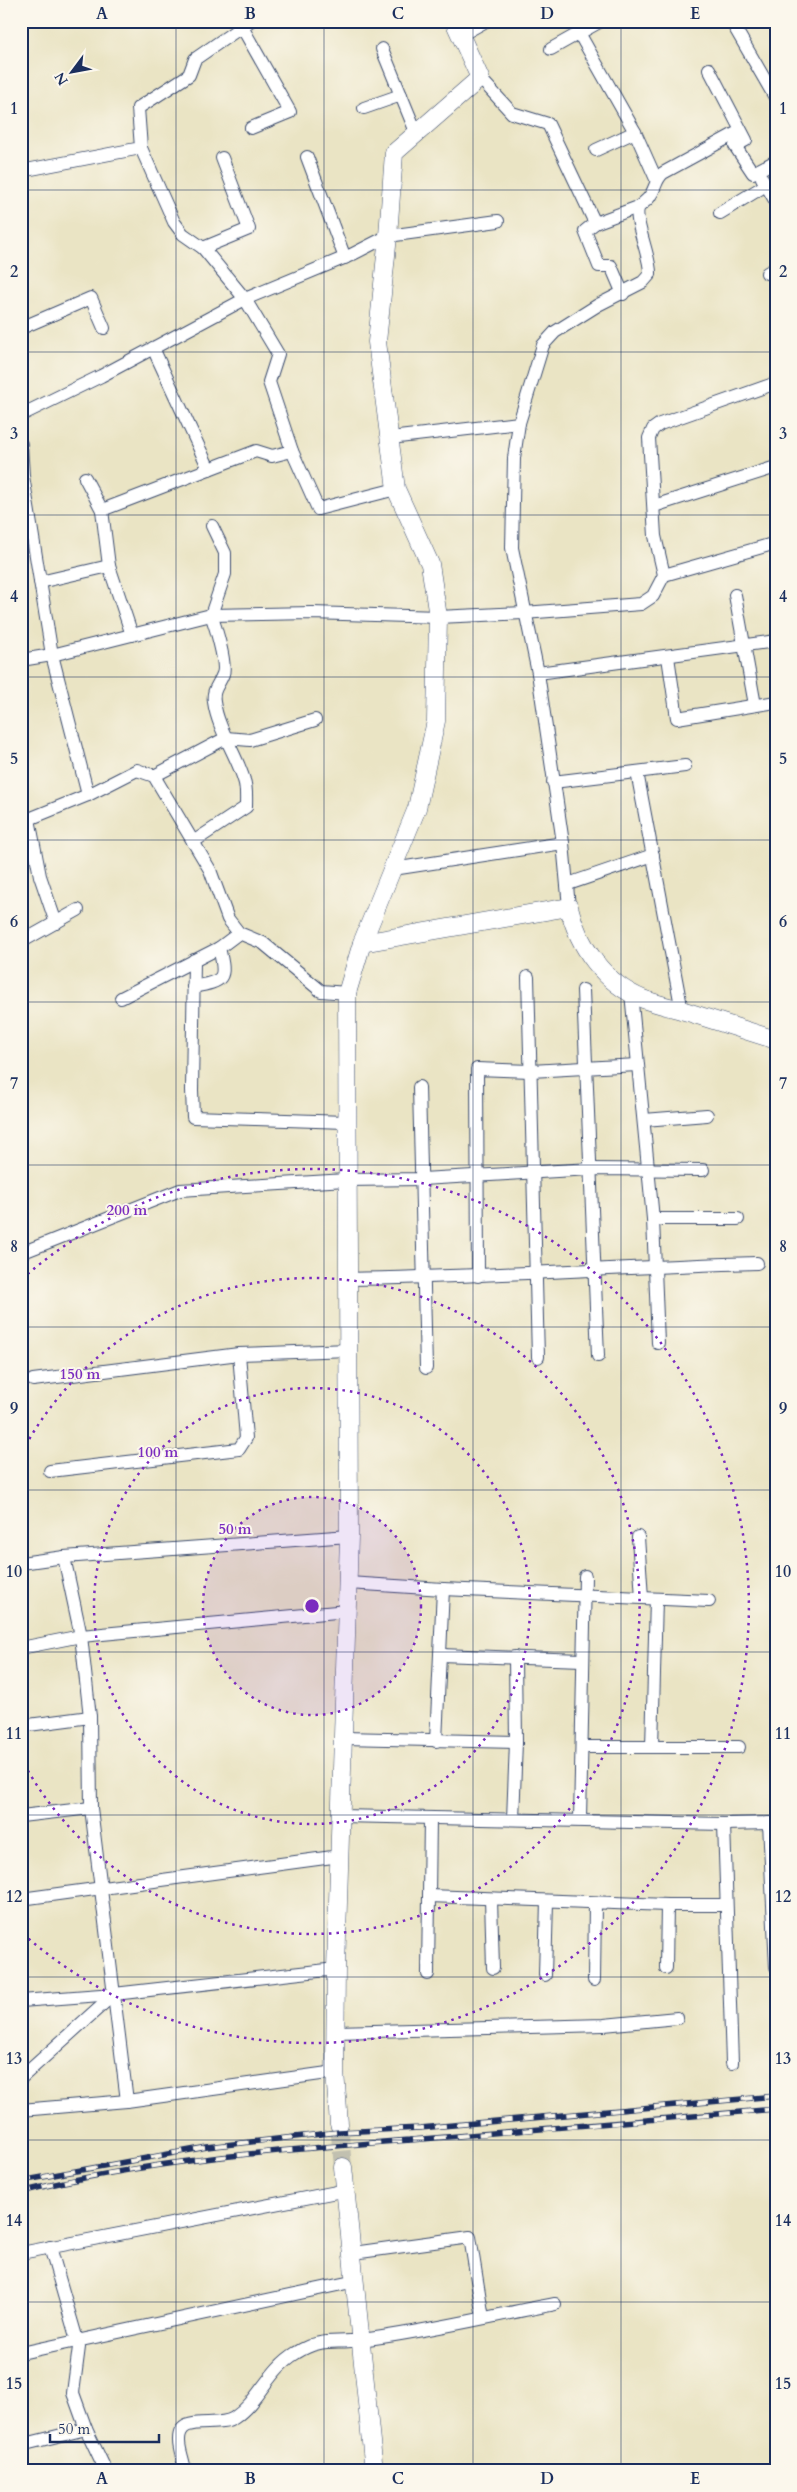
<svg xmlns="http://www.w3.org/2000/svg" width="797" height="2492" font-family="Cardo,serif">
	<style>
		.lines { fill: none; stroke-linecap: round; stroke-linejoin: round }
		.secondary-tunnel { stroke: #c1c0b0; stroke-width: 18; stroke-dasharray: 18 9; stroke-linecap: butt }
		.street-casing { stroke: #3a4a6d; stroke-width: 14 }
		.secondary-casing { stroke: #3a4a6d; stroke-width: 19 }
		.street { stroke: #fff; stroke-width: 12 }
		.secondary { stroke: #fff; stroke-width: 18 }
		.rail-casing { stroke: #1b2f5e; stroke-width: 5.5 }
		.rail { stroke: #fbf7ec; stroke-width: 4; stroke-dasharray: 11; stroke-linecap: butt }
		.grid { fill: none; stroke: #1b2f5e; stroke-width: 1; stroke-opacity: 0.55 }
		.ring { fill: none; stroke: #7b2cbf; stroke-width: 2.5; stroke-dasharray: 2.5 5 }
		.centre { fill: #7b2cbf; stroke: #fbf7ec; stroke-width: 2.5 }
		.ring-label { font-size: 15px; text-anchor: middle; font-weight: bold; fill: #7b2cbf; stroke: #fbf7ec; stroke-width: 4; stroke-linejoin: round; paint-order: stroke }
		.neatline { fill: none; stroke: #1b2f5e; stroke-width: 2 }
		.grid-label { font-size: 16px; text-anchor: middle; font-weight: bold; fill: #1b2f5e }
	</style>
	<rect width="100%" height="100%" fill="#fbf7ec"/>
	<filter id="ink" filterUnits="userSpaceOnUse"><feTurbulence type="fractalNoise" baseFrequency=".02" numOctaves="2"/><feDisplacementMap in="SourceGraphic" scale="10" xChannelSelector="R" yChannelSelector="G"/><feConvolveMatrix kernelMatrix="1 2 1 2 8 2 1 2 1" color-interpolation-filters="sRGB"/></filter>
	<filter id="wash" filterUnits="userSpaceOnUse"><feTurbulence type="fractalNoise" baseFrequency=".0096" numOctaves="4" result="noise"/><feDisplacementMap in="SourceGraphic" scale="20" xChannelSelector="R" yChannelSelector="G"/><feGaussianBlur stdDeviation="1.12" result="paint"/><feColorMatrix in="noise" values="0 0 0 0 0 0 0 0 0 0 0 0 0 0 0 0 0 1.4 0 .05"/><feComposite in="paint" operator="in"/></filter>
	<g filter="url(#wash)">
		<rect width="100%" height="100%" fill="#eae4c4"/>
	</g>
	<g filter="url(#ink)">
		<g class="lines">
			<path class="secondary-tunnel" d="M 339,2124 L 343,2167"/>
			<defs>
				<g id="street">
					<path d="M 731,21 L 776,99"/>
					<path d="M 242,27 L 290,112 L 251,128"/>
					<path d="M 579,33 L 635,132 L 656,179"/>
					<path d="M 461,35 L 486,21"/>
					<path d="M 382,49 L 416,132"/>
					<path d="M 551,49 L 601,21"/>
					<path d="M 709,69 L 746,140 L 735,146 L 753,173 L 776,161"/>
					<path d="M 480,78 L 512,113 L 548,124 L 595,223 L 585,231 L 599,266 L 611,266 L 623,294"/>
					<path d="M 364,108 L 401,95"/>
					<path d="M 141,148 L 174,222 L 183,234 L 203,248 L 245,299 L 278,354 L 269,382 L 292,451 L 318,509 L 396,489"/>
					<path d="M 596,150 L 635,132"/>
					<path d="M 307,157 L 345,258"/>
					<path d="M 21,171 L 141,148 L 138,108 L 189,75 L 195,59 L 250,21"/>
					<path d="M 762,178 L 776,202"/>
					<path d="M 720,213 L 766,185"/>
					<path d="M 595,223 L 638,207"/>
					<path d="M 203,248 L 249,229 L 222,158"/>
					<path d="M 767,273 L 776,268"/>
					<path d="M 21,328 L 91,298 L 104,328"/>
					<path d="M 153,348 L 209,469"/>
					<path d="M 21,415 L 101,376 L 245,299 L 351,255 L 388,236 L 498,221"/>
					<path d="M 390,438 L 519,423"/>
					<path d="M 21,444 L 23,476 L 52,655 L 88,795"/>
					<path d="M 654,506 L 776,467"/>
					<path d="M 102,510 L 256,451 L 272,456 L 292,451"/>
					<path d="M 109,566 L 132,635"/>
					<path d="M 664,575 L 776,543"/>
					<path d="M 40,582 L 109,566 L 102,510 L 85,478"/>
					<path d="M 735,595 L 755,705"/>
					<path d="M 668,657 L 677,718 L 776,702"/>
					<path d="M 21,660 L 52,655 L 211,615 L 312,613 L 438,617 L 524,613 L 641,604 L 653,596 L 664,575 L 655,536 L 649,438 L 653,429 L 660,424 L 776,383"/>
					<path d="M 538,673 L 776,641"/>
					<path d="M 637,772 L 682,1011"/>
					<path d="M 154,776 L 226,738 L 250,740 L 315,720"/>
					<path d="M 553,782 L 685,766"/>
					<path d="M 21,817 L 29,819 L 88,795 L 137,770 L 154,776 L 210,870 L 228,919 L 239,933 L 263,943 L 321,991 L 347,993"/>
					<path d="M 29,819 L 40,876 L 56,923"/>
					<path d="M 193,842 L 246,807 C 246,798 247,788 244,780 C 236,753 218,730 214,702 C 212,689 219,685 223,674 C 227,664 215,625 211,615 L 225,574 L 225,553 L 212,526"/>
					<path d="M 393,869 L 563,843"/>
					<path d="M 568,884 L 653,855"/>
					<path d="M 569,907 L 563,843 L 538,673 L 512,548 L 514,458 L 519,423 L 543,345 L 555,332 L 598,305 L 643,282 L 650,274 C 651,257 632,217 639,207 C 642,203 648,200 650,196 C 656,188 655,180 663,173 L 740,131"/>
					<path d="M 21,942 L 78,910"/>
					<path d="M 194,960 L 192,1090 L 193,1117 L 346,1122"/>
					<path d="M 528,977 L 538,1357"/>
					<path d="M 193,987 C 224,981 227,980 219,948 L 239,933"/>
					<path d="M 583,990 L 598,1356"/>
					<path d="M 631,993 L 653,1219 L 658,1343"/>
					<path d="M 121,998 L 219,948"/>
					<path d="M 419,1087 L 426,1368"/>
					<path d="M 644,1120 L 707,1115"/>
					<path d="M 653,1219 L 738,1219"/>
					<path d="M 21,1253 L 180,1190 L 346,1180 L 422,1179 L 591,1169 L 703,1170"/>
					<path d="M 478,1276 L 477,1069 L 531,1071 L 637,1065"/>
					<path d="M 348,1279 C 484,1277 620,1267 757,1263"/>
					<path d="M 33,1380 L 239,1354 L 349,1350"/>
					<path d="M 50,1471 L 239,1449 L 246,1438 L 239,1354"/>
					<path d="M 638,1537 L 642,1598"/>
					<path d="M 64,1557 L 81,1636 L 90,1717 L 91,1808 L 127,2101"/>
					<path d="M 21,1563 L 64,1557 L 349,1536"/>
					<path d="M 348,1583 L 443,1589 L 436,1741"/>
					<path d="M 443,1589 L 709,1601"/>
					<path d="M 21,1648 L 81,1636 L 347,1611"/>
					<path d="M 440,1655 L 583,1660"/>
					<path d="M 21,1726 L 90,1717"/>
					<path d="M 344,1738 L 516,1742"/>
					<path d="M 582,1747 L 739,1747"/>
					<path d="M 652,1747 L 656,1599"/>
					<path d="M 21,1816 L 91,1808"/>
					<path d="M 341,1816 L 724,1824 L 776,1823"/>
					<path d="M 513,1819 L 516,1742 L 515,1657"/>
					<path d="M 580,1820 L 585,1576"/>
					<path d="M 769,1823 L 776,1967"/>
					<path d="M 724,1824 L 732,2063"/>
					<path d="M 429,1896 L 667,1905 L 725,1905"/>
					<path d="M 21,1899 L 340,1856"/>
					<path d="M 491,1899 L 493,1968"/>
					<path d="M 666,1968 L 667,1905"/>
					<path d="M 428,1974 L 430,1818"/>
					<path d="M 545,1975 L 547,1901"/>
					<path d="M 594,1980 L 595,1903"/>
					<path d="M 21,2001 L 114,1994 L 336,1969"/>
					<path d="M 336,2032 L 604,2025 L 677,2018"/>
					<path d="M 21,2078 L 114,1994"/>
					<path d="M 21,2110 L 127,2101 L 335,2072"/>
					<path d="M 50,2247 L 79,2347 L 73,2393 L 86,2429 L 106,2471"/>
					<path d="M 21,2253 L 347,2190"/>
					<path d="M 353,2253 L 470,2237 L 483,2318"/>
					<path d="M 21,2353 L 356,2281"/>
					<path d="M 21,2445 L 86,2429"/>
					<path d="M 185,2471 C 184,2461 179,2451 179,2441 C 178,2412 217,2430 234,2418 C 259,2401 269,2369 296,2353 C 321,2337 333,2344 361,2340 C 426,2332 491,2316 555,2304"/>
				</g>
				<g id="secondary">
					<path d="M 362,943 L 569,907 C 578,946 605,984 643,999 C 659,1005 675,1008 691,1013 C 719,1022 748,1031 776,1040"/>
					<path d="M 339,2124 L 335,2072 L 336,1969 L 349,1536 L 347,993 L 362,943 L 417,808 L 436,721 L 438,617 L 430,564 L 396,489 L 377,342 L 388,236 L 394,153 L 480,78 L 454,21"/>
					<path d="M 343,2167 L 374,2471"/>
				</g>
			</defs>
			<use href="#street" class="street-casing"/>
			<use href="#secondary" class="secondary-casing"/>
			<use href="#street" class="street"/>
			<use href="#secondary" class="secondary"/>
			<defs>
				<g id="rail">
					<path d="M 21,2181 L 207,2147 L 339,2132 L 420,2128 L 776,2096"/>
					<path d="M 21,2192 C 148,2160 281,2150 411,2140 C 532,2130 654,2120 776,2109"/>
				</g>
			</defs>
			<use href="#rail" class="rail-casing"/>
			<use href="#rail" class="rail"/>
		</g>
	</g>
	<path class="grid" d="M 176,21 L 176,2471M 324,21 L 324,2471M 473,21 L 473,2471M 621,21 L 621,2471M 21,190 L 776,190M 21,352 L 776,352M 21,515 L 776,515M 21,677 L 776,677M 21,840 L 776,840M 21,1002 L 776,1002M 21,1165 L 776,1165M 21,1327 L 776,1327M 21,1490 L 776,1490M 21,1652 L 776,1652M 21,1815 L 776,1815M 21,1977 L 776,1977M 21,2140 L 776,2140M 21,2302 L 776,2302"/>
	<circle cx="312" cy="1606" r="109" fill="#7b2cbf" fill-opacity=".12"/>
	<g class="ring">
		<circle cx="312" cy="1606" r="109"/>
		<circle cx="312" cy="1606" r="218"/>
		<path d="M22 1452A328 328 0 1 1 22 1760"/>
		<path d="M22 1279A437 437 0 1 1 22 1933"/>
	</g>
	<circle cx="312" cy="1606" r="8" class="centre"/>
	<g class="ring-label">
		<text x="127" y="1215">200 m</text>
		<text x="80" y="1379">150 m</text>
		<text x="158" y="1457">100 m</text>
		<text x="235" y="1534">50 m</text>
	</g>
	<rect width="797" height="2492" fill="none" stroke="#fbf7ec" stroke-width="55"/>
	<g transform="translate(72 72) rotate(238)" stroke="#fbf7ec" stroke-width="4" paint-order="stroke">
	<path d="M0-4L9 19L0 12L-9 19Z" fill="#1b2f5e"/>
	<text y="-8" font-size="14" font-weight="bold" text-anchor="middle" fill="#1b2f5e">N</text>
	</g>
	<path d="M50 2434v8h109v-8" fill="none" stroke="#1b2f5e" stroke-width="2.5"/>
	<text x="58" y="2434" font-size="15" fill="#1b2f5e" stroke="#fbf7ec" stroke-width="4" paint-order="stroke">50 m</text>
	<rect x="28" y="28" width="742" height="2436" class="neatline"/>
	<g class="grid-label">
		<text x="102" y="19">A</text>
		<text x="250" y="19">B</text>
		<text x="398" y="19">C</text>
		<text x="547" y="19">D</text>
		<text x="695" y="19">E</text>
		<text x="14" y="114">1</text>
		<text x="783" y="114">1</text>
		<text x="14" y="277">2</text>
		<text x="783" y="277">2</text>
		<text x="14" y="439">3</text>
		<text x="783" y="439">3</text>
		<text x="14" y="602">4</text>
		<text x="783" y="602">4</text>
		<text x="14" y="764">5</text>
		<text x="783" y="764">5</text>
		<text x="14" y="927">6</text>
		<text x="783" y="927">6</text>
		<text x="14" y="1089">7</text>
		<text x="783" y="1089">7</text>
		<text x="14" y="1252">8</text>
		<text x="783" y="1252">8</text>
		<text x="14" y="1414">9</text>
		<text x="783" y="1414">9</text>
		<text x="14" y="1577">10</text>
		<text x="783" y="1577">10</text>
		<text x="14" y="1739">11</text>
		<text x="783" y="1739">11</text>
		<text x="14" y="1902">12</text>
		<text x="783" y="1902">12</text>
		<text x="14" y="2064">13</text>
		<text x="783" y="2064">13</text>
		<text x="14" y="2226">14</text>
		<text x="783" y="2226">14</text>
		<text x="14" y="2389">15</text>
		<text x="783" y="2389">15</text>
		<text x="102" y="2484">A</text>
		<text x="250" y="2484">B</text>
		<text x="398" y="2484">C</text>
		<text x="547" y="2484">D</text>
		<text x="695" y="2484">E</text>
	</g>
</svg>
